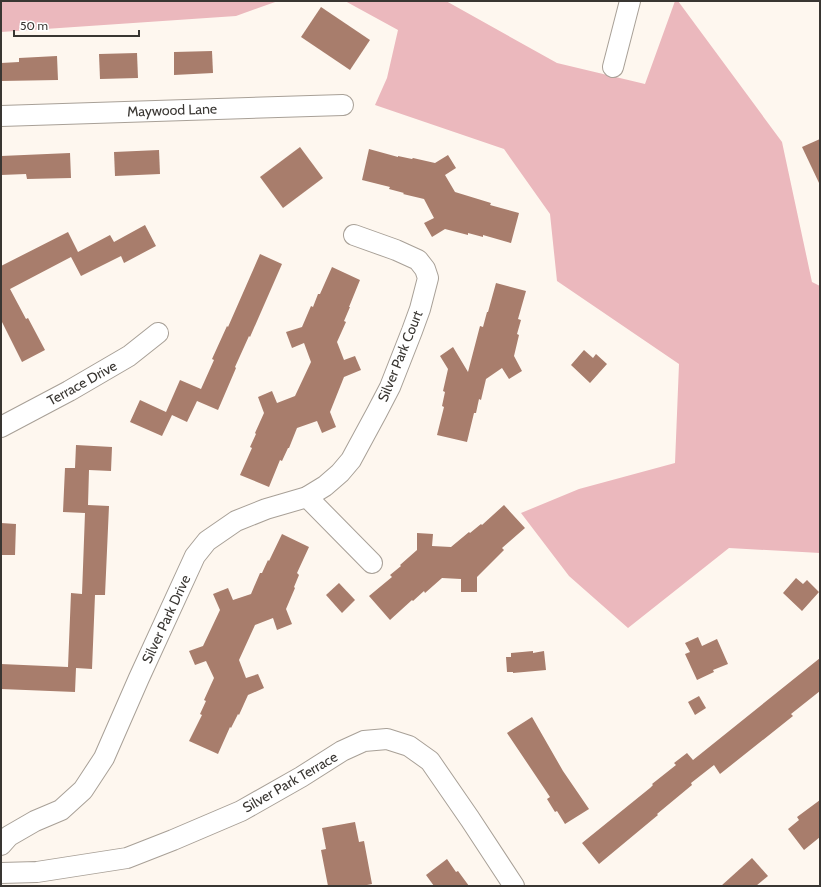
<svg xmlns="http://www.w3.org/2000/svg" width="821" height="887" font-family="Cabin,sans-serif">
	<style>
		.green { fill: #ebb8bd }
		.building { fill: #a87d6c }
		.lines { fill: none; stroke-linecap: round; stroke-linejoin: round }
		.minor-casing { stroke: #a8a097; stroke-width: 22 }
		.minor { stroke: #fff; stroke-width: 20 }
		.labels { text-anchor: middle; dominant-baseline: central; stroke-width: 3; stroke-linejoin: round; paint-order: stroke }
		.street-label { font-size: 14px; fill: #393632; stroke: #fff }
	</style>
	<rect width="100%" height="100%" fill="#fef7ef"/>
	<g class="green">
		<path d="M 1,1 L 278,1 L 236,16 L 1,32 Z"/>
		<path d="M 345,1 L 446,1 L 557,63 L 645,84 L 675,1 L 678,1 L 782,142 L 812,282 L 820,286 L 820,553 L 729,548 L 628,628 L 569,576 L 521,513 L 579,489 L 675,463 L 679,364 L 557,281 L 550,214 L 504,149 L 375,105 L 387,78 L 398,30 Z"/>
	</g>
	<g class="building">
		<path d="M 321,7 L 370,40 L 350,70 L 301,37 Z"/>
		<path d="M 212,51 L 213,73 L 174,75 L 174,52 Z"/>
		<path d="M 137,53 L 138,78 L 100,79 L 99,54 Z"/>
		<path d="M 57,56 L 58,80 L 1,81 L 1,63 L 19,62 L 19,58 Z"/>
		<path d="M 820,139 L 820,185 L 802,147 Z"/>
		<path d="M 300,147 L 323,178 L 283,208 L 260,177 Z"/>
		<path d="M 369,149 L 398,157 L 398,156 L 412,159 L 413,158 L 435,163 L 448,155 L 456,168 L 445,175 L 455,192 L 491,203 L 490,205 L 519,213 L 511,243 L 483,235 L 483,237 L 468,233 L 468,235 L 445,229 L 432,237 L 424,223 L 434,218 L 424,199 L 403,194 L 404,193 L 389,189 L 390,187 L 362,180 Z"/>
		<path d="M 159,150 L 160,174 L 115,176 L 114,152 Z"/>
		<path d="M 70,153 L 71,178 L 27,179 L 26,174 L 1,175 L 1,156 Z"/>
		<path d="M 145,225 L 156,246 L 124,263 L 121,256 L 81,276 L 71,257 L 10,289 L 26,319 L 28,318 L 45,350 L 22,362 L 1,320 L 1,266 L 68,232 L 78,252 L 110,235 L 114,242 Z"/>
		<path d="M 260,254 L 282,264 L 250,337 L 249,336 L 235,367 L 236,368 L 218,410 L 197,401 L 187,422 L 172,415 L 162,436 L 130,422 L 140,400 L 166,412 L 180,380 L 201,389 L 214,360 L 212,359 L 227,326 L 228,327 Z"/>
		<path d="M 332,267 L 360,280 L 349,307 L 350,307 L 344,321 L 346,322 L 337,342 L 344,360 L 355,356 L 361,370 L 344,377 L 330,412 L 336,427 L 322,433 L 317,421 L 297,428 L 289,448 L 288,448 L 282,461 L 280,460 L 269,487 L 240,475 L 252,448 L 250,447 L 256,434 L 255,433 L 264,413 L 258,397 L 272,391 L 277,403 L 295,396 L 311,362 L 304,343 L 292,348 L 286,332 L 302,327 L 311,306 L 313,307 L 318,294 L 320,294 Z"/>
		<path d="M 496,283 L 526,291 L 518,319 L 521,320 L 517,334 L 519,335 L 514,356 L 522,371 L 509,379 L 502,368 L 486,379 L 481,400 L 479,399 L 476,413 L 474,413 L 467,442 L 437,435 L 444,407 L 442,406 L 445,392 L 443,391 L 448,369 L 440,356 L 453,347 L 468,372 L 480,326 L 483,327 L 487,312 L 488,312 Z"/>
		<path d="M 584,350 L 593,358 L 596,354 L 607,364 L 590,383 L 571,365 Z"/>
		<path d="M 76,445 L 112,447 L 111,471 L 89,470 L 88,505 L 109,506 L 105,595 L 95,595 L 92,669 L 76,668 L 75,692 L 1,689 L 1,664 L 68,667 L 71,593 L 82,594 L 85,513 L 63,512 L 65,468 L 75,468 Z"/>
		<path d="M 504,505 L 525,528 L 502,548 L 504,550 L 477,577 L 477,592 L 461,592 L 461,579 L 442,578 L 425,593 L 424,591 L 413,601 L 412,600 L 390,620 L 369,596 L 392,577 L 390,575 L 401,566 L 400,565 L 417,550 L 417,533 L 433,534 L 432,546 L 451,547 L 469,532 L 470,533 L 481,524 L 482,525 Z"/>
		<path d="M 1,523 L 16,524 L 15,555 L 1,555 Z"/>
		<path d="M 282,534 L 309,547 L 297,573 L 299,575 L 294,587 L 295,588 L 286,609 L 292,624 L 277,630 L 273,618 L 255,625 L 239,660 L 246,678 L 258,674 L 264,688 L 248,695 L 239,715 L 238,714 L 231,728 L 230,727 L 218,754 L 189,741 L 202,715 L 200,714 L 206,701 L 204,700 L 214,678 L 206,661 L 195,665 L 189,651 L 203,646 L 220,610 L 213,594 L 228,588 L 233,600 L 251,594 L 260,573 L 262,573 L 268,560 L 269,561 Z"/>
		<path d="M 796,578 L 803,584 L 807,580 L 819,592 L 802,611 L 783,593 Z"/>
		<path d="M 339,583 L 355,600 L 342,613 L 326,595 Z"/>
		<path d="M 698,637 L 702,646 L 717,639 L 728,664 L 713,670 L 714,672 L 697,680 L 685,654 L 690,652 L 685,643 Z"/>
		<path d="M 533,651 L 533,653 L 544,651 L 546,670 L 513,673 L 513,672 L 507,672 L 506,657 L 511,657 L 511,653 Z"/>
		<path d="M 820,658 L 820,691 L 791,714 L 793,716 L 720,774 L 714,765 L 691,783 L 692,785 L 657,814 L 658,815 L 599,864 L 582,843 L 650,788 L 653,785 L 652,784 L 676,765 L 674,763 L 687,753 L 693,760 Z"/>
		<path d="M 699,696 L 706,708 L 695,715 L 688,702 Z"/>
		<path d="M 532,717 L 563,771 L 589,809 L 565,824 L 557,811 L 555,812 L 547,799 L 550,797 L 507,733 Z"/>
		<path d="M 820,800 L 820,837 L 804,850 L 788,829 L 799,820 L 797,817 Z"/>
		<path d="M 355,822 L 359,842 L 364,841 L 372,884 L 362,886 L 328,886 L 321,850 L 326,849 L 322,828 Z"/>
		<path d="M 752,858 L 768,876 L 756,886 L 721,886 Z"/>
		<path d="M 447,859 L 456,872 L 458,871 L 469,886 L 434,886 L 426,875 Z"/>
	</g>
	<g class="lines">
		<defs>
			<g id="minor">
				<path d="M 613,67 L 630,1"/>
				<path d="M 1,116 L 343,105"/>
				<path d="M 1,427 L 69,391 L 129,356 L 158,333"/>
				<path d="M 307,497 L 372,563"/>
				<path d="M 1,845 L 9,836 L 35,821 L 61,810 L 83,790 L 104,758 L 139,678 L 195,556 L 207,541 L 236,521 L 266,509 L 307,497 L 325,486 L 340,473 L 351,460 L 377,412 L 390,387 L 412,331 L 420,309 L 428,278 L 425,269 L 418,260 L 396,250 L 354,235"/>
				<path d="M 1,873 L 37,872 L 127,858 L 173,840 L 241,811 L 301,777 L 342,751 L 364,741 L 387,739 L 409,746 L 430,761 L 470,819 L 514,886"/>
			</g>
		</defs>
		<use href="#minor" class="minor-casing"/>
		<use href="#minor" class="minor"/>
	</g>
	<g class="labels">
		<g class="street-label">
			<text transform="translate(172 110) rotate(-2)">Maywood Lane</text>
			<text transform="translate(400 356) rotate(-68)">Silver Park Court</text>
			<text transform="translate(82 383) rotate(-29)">Terrace Drive</text>
			<text transform="translate(166 619) rotate(-65)">Silver Park Drive</text>
			<text transform="translate(290 782) rotate(-30)">Silver Park Terrace</text>
		</g>
	</g>
	<rect width="821" height="887" fill="none" stroke="#393632" stroke-width="4"/>
	<path d="M14 30v6h125v-6" fill="none" stroke="#393632" stroke-width="2"/>
	<text x="20" y="30" font-size="12" fill="#393632" stroke="#ffffff" stroke-width="3" paint-order="stroke">50 m</text>
</svg>
